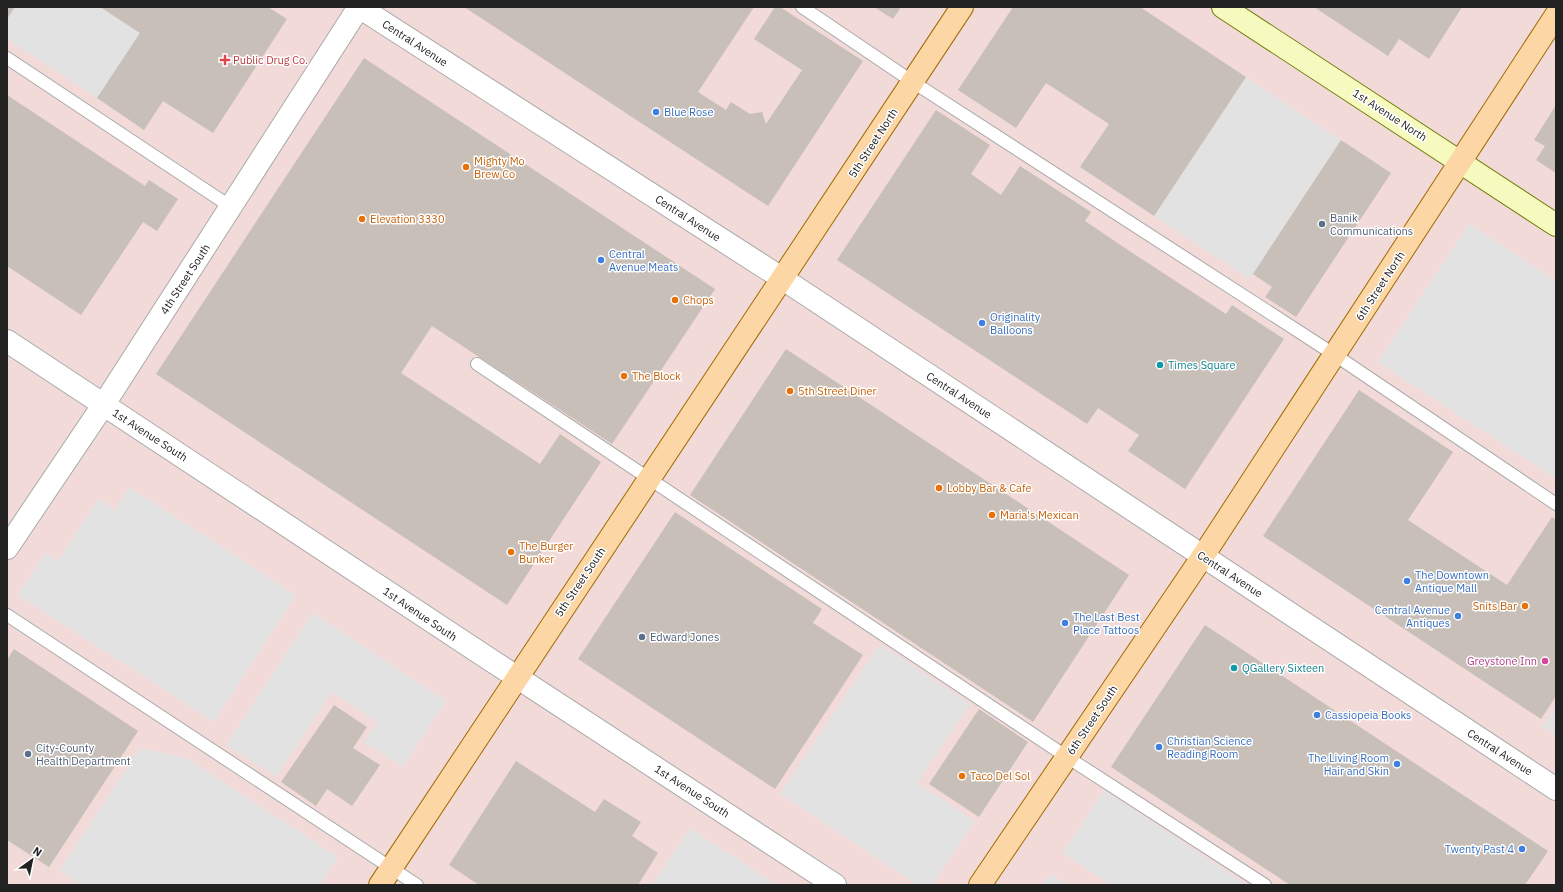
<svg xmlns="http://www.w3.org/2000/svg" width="1563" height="892" font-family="'IBM Plex Sans',sans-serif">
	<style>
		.commercial { fill: #f2dad9 }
		.parking { fill: #e2e2e2 }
		.building { fill: #c7bfb8 }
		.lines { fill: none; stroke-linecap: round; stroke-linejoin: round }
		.service-casing { stroke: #a9a9a9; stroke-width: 14 }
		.minor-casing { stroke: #a9a9a9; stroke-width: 24 }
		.tertiary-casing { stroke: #a9a9a9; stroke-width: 24 }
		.secondary-casing { stroke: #707d05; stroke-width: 24 }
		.primary-casing { stroke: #a06b00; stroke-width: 24 }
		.service { stroke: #fff; stroke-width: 12 }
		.minor { stroke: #fff; stroke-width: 22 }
		.tertiary { stroke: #fff; stroke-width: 22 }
		.secondary { stroke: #f7fabf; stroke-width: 22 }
		.primary { stroke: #fcd6a4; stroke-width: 22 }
		.health-dot { fill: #e0444e; stroke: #fff; stroke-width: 1.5 }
		.shop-dot { fill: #3f7fe0; stroke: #fff; stroke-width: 1.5 }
		.food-dot { fill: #e8710a; stroke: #fff; stroke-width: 1.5 }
		.service-dot { fill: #5c6f8a; stroke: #fff; stroke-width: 1.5 }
		.culture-dot { fill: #0f9aa8; stroke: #fff; stroke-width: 1.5 }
		.hotel-dot { fill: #d1479c; stroke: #fff; stroke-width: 1.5 }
		.labels { text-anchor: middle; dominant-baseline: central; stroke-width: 3; stroke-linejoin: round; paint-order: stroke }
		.street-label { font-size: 11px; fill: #222; stroke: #fff }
		.health-label { font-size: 11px; fill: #be3a42; stroke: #fff; text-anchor: start }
		.shop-label { font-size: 11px; fill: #366cbe; stroke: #fff; text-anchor: start }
		.food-label { font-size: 11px; fill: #c56008; stroke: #fff; text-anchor: start }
		.service-label { font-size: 11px; fill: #4e5e75; stroke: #fff; text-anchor: start }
		.culture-label { font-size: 11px; fill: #0d838f; stroke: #fff; text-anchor: start }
		.hotel-label { font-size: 11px; fill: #b23c85; stroke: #fff; text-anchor: end }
	</style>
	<rect width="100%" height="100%" fill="#f2efe9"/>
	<rect class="commercial" x="7" y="7" width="1549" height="878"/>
	<g class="parking">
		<path d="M 15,7 L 100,7 L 140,33 L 97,98 L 7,39 L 7,19 Z"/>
		<path d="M 1246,77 L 1341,140 L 1250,279 L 1154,216 Z"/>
		<path d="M 1469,224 L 1556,281 L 1556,479 L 1378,362 Z"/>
		<path d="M 129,487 L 296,595 L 214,722 L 18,595 L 45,553 L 58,561 L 98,499 L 115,510 Z"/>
		<path d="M 313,613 L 446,701 L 403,767 L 364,742 L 377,722 L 332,692 L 276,777 L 226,745 Z"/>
		<path d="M 880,644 L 970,704 L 917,783 L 975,821 L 932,885 L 917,885 L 780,794 Z"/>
		<path d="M 1556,706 L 1556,736 L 1542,727 Z"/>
		<path d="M 140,748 L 186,758 L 338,857 L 320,885 L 81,885 L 59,871 Z"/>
		<path d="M 1104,790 L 1247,885 L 1111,885 L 1063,853 Z"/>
		<path d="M 690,828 L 775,884 L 774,885 L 652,885 Z"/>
		<path d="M 1050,874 L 1067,885 L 1042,885 Z"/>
	</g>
	<g class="building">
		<path d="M 7,7 L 15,7 L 7,19 Z"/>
		<path d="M 100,7 L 268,7 L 287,19 L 213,133 L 163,101 L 144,130 L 97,98 L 140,33 Z"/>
		<path d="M 464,7 L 754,7 L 698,92 L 726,110 L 731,102 L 750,114 L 762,112 L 766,124 L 802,70 L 754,39 L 775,7 L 780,7 L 863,61 L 768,206 Z"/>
		<path d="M 874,7 L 901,7 L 893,19 Z"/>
		<path d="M 1013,7 L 1140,7 L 1246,77 L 1154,216 L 1080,167 L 1109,124 L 1046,83 L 1016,128 L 958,90 Z"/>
		<path d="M 1314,7 L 1462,7 L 1429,59 L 1399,39 L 1388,56 Z"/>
		<path d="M 364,58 L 715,289 L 612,444 L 432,326 L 401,373 L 540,464 L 560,434 L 601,462 L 507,605 L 156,374 Z"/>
		<path d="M 7,95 L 145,186 L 149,180 L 178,199 L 157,231 L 143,222 L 81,315 L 7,266 Z"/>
		<path d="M 1556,105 L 1556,173 L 1536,160 L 1545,146 L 1534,140 Z"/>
		<path d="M 936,110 L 990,145 L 971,174 L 1001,195 L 1020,166 L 1091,212 L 1085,221 L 1128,250 L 1226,314 L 1232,305 L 1284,339 L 1185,489 L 1128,451 L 1139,435 L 1098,408 L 1087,424 L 837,260 Z"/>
		<path d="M 1341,140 L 1391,173 L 1296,317 L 1265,297 L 1272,287 L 1253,274 Z"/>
		<path d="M 786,349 L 1129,575 L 1033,722 L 690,495 Z"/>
		<path d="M 1359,390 L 1453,452 L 1408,520 L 1507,585 L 1552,517 L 1556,520 L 1556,696 L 1541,719 L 1263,536 Z"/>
		<path d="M 675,512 L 822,609 L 813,623 L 863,655 L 775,789 L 578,659 Z"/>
		<path d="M 1205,625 L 1548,851 L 1525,885 L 1290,885 L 1111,767 Z"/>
		<path d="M 14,649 L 138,731 L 49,867 L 7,840 L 7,660 Z"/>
		<path d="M 334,705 L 367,727 L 353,748 L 380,765 L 352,806 L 327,789 L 316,806 L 281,782 Z"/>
		<path d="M 979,709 L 1028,742 L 979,817 L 929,784 Z"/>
		<path d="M 516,761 L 595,812 L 604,799 L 641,822 L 632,836 L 658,853 L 638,885 L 479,885 L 449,865 Z"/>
	</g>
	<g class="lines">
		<defs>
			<g id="service">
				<path d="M 802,7 L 913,82 L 1335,355 L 1556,504"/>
				<path d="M 7,58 L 231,207"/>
				<path d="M 477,364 L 1067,757 L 1265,885"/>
				<path d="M 7,615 L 417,885"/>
			</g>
			<g id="minor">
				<path d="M 7,341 L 483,655 L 835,885"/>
				<path d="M 7,548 L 104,404 L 359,7"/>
			</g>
			<path id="tertiary" d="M 359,7 L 783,279 L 1556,789"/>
			<path id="secondary" d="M 1223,7 L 1556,225"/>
			<g id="primary">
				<path d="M 380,885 L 962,7"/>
				<path d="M 980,885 L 1203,556 L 1556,15"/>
			</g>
		</defs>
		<use href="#service" class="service-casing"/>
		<use href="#minor" class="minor-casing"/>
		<use href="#tertiary" class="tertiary-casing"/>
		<use href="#secondary" class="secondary-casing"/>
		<use href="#primary" class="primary-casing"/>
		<use href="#service" class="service"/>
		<use href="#minor" class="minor"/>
		<use href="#tertiary" class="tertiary"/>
		<use href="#secondary" class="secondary"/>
		<use href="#primary" class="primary"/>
	</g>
	<path class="health-dot" d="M223 54h4v4h4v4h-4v4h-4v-4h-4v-4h4z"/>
	<g class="shop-dot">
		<circle cx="656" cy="112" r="4"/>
		<circle cx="601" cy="260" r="4"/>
		<circle cx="982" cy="323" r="4"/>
		<circle cx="1407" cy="581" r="4"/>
		<circle cx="1458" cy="616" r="4"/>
		<circle cx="1065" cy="623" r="4"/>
		<circle cx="1317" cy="715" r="4"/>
		<circle cx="1159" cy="747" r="4"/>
		<circle cx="1397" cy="764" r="4"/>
		<circle cx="1522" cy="849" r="4"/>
	</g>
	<g class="food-dot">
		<circle cx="466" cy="167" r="4"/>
		<circle cx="362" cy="219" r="4"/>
		<circle cx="675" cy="300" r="4"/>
		<circle cx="624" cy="376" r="4"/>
		<circle cx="790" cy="391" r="4"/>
		<circle cx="939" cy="488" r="4"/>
		<circle cx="992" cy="515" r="4"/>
		<circle cx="511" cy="552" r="4"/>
		<circle cx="1525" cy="606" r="4"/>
		<circle cx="962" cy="776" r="4"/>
	</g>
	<g class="service-dot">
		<circle cx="1322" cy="224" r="4"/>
		<circle cx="642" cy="637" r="4"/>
		<circle cx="28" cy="754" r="4"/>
	</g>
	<g class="culture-dot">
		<circle cx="1160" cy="365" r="4"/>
		<circle cx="1234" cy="668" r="4"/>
	</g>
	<circle class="hotel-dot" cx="1545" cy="661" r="4"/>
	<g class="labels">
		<g class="street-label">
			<text transform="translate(415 43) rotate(33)">Central Avenue</text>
			<text transform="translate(1390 115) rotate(33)">1st Avenue North</text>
			<text transform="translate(873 143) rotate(-57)">5th Street North</text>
			<text transform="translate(688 218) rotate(33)">Central Avenue</text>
			<text transform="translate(185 279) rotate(-57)">4th Street South</text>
			<text transform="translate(1380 286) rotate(-57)">6th Street North</text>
			<text transform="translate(959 395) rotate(33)">Central Avenue</text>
			<text transform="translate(150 435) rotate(33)">1st Avenue South</text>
			<text transform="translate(1230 574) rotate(33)">Central Avenue</text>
			<text transform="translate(580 582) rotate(-56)">5th Street South</text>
			<text transform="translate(420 614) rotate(34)">1st Avenue South</text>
			<text transform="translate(1092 720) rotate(-56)">6th Street South</text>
			<text transform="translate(1500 752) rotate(33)">Central Avenue</text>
			<text transform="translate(692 791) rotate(33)">1st Avenue South</text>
		</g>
		<g class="health-label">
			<text x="233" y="60">Public Drug Co.</text>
		</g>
		<g class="shop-label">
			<text x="664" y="112">Blue Rose</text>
			<text x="609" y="254">Central<tspan x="609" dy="13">Avenue Meats</tspan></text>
			<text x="990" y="317">Originality<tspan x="990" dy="13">Balloons</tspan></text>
			<text x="1415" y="575">The Downtown<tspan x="1415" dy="13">Antique Mall</tspan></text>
			<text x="1450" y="610" text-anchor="end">Central Avenue<tspan x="1450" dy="13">Antiques</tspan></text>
			<text x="1073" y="617">The Last Best<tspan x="1073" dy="13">Place Tattoos</tspan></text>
			<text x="1325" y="715">Cassiopeia Books</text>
			<text x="1167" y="741">Christian Science<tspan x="1167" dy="13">Reading Room</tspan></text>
			<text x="1389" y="758" text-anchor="end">The Living Room<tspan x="1389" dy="13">Hair and Skin</tspan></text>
			<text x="1514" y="849" text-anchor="end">Twenty Past 4</text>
		</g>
		<g class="food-label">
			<text x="474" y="161">Mighty Mo<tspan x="474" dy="13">Brew Co</tspan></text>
			<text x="370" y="219">Elevation 3330</text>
			<text x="683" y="300">Chops</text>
			<text x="632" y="376">The Block</text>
			<text x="798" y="391">5th Street Diner</text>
			<text x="947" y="488">Lobby Bar &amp; Cafe</text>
			<text x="1000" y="515">Maria's Mexican</text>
			<text x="519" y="546">The Burger<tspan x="519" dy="13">Bunker</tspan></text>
			<text x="1517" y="606" text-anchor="end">Snits Bar</text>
			<text x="970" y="776">Taco Del Sol</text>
		</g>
		<g class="service-label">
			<text x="1330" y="218">Banik<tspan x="1330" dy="13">Communications</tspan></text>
			<text x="650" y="637">Edward Jones</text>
			<text x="36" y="748">City-County<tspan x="36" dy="13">Health Department</tspan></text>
		</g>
		<g class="culture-label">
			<text x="1168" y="365">Times Square</text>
			<text x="1242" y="668">QGallery Sixteen</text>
		</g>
		<g class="hotel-label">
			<text x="1537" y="661">Greystone Inn</text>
		</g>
	</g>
	<rect width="1563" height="892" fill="none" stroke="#222222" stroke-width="16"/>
	<g transform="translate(32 860) rotate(33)" stroke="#ffffff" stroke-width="3" paint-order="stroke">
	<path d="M0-3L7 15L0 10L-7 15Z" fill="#222222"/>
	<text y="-6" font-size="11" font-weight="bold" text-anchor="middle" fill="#222222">N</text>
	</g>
</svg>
